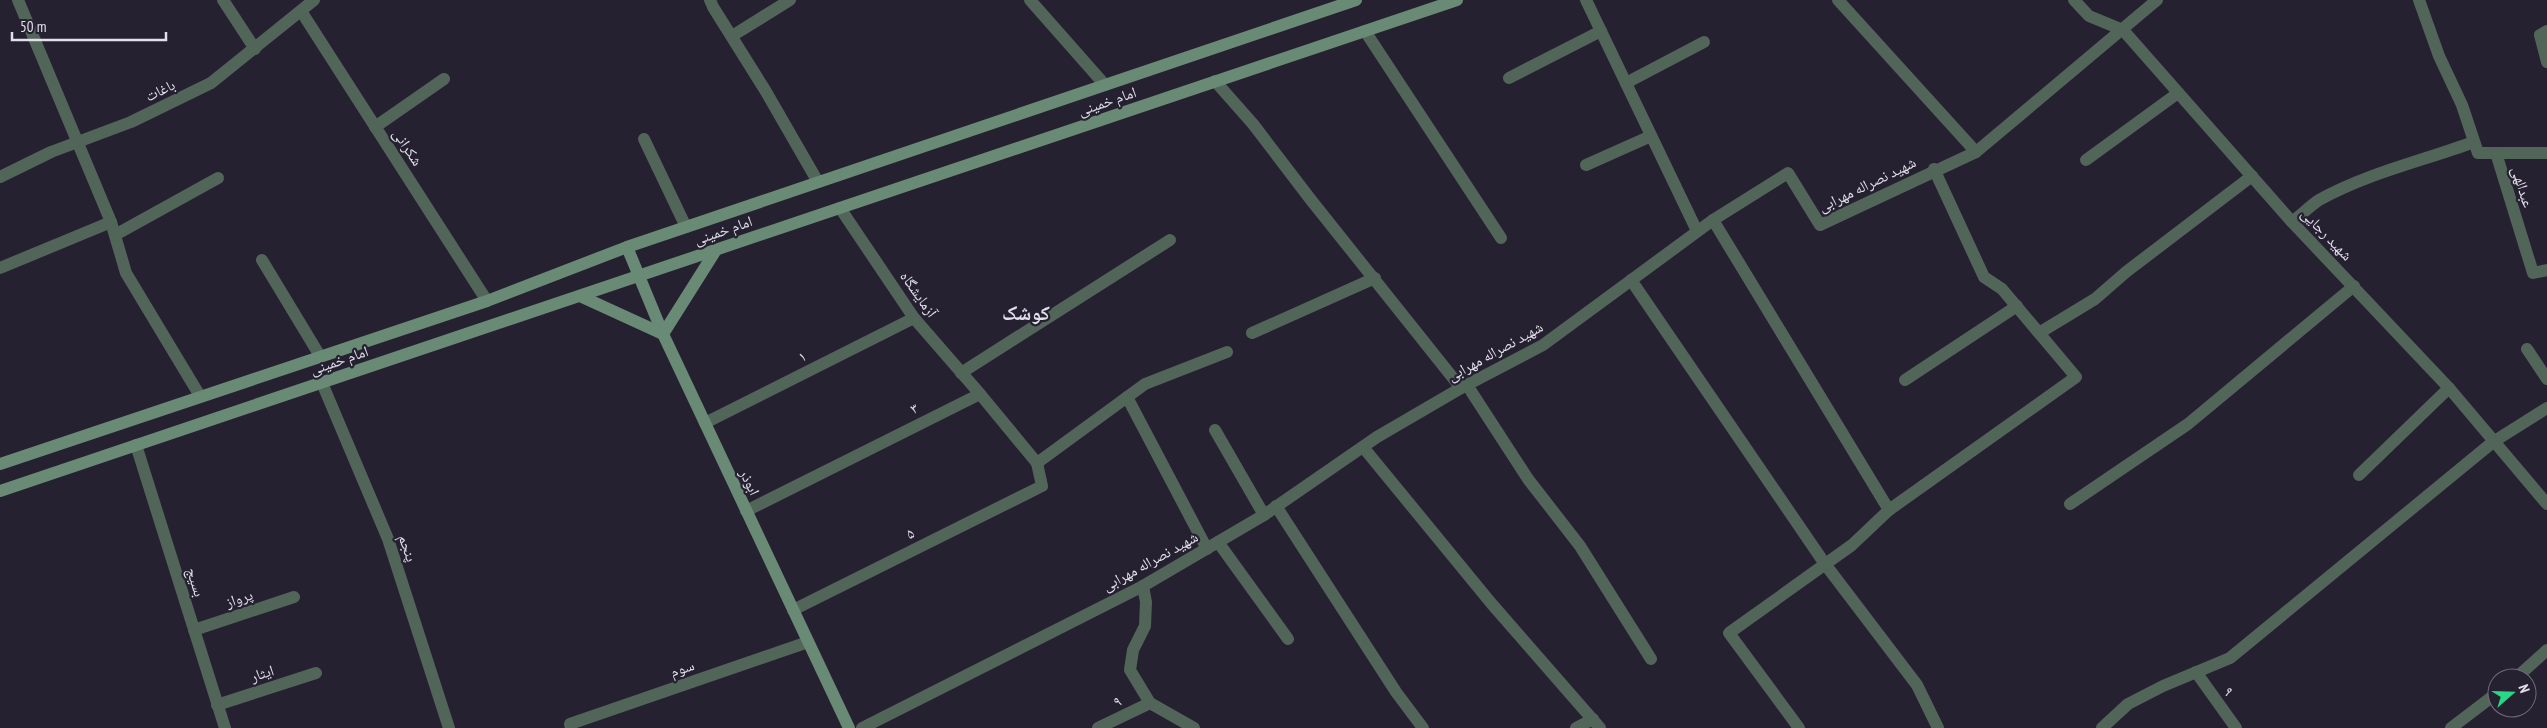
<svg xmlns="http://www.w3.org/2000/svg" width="2547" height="728" font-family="'PT Sans Narrow','Noto Naskh Arabic',sans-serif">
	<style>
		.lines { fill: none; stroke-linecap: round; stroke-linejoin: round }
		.street { stroke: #516558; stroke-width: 12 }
		.secondary { stroke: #698a74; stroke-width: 12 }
		.labels { text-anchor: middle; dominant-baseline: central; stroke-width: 4.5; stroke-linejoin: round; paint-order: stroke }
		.street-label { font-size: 15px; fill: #e2e0eb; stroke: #262131 }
		.district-label { font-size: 20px; font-weight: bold; fill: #e2e0eb; stroke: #262131 }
	</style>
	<rect width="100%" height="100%" fill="#262131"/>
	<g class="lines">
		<g class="street">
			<path d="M 18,0 L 111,222 L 126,273 L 200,396"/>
			<path d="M 223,0 L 255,49"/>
			<path d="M 710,0 L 713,7 L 765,90 L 818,182"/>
			<path d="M 1030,0 L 1105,85"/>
			<path d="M 1586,0 L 1697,231"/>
			<path d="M 1838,0 L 1976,152"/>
			<path d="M 2074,0 L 2089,16 L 2123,30 L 2292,222 L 2449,388 L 2547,504"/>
			<path d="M 2419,0 L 2439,56 L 2462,105 L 2478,153 L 2547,153"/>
			<path d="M 301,11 L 487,301"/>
			<path d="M 1365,31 L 1501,238"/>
			<path d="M 2547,31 L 2540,35 L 2547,62"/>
			<path d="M 732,36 L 790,0"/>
			<path d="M 1509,78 L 1601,31"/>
			<path d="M 1215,81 L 1253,124 L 1311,200 L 1461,388"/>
			<path d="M 1626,83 L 1704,42"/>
			<path d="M 375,127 L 444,79"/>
			<path d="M 644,139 L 686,227"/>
			<path d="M 2496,153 L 2533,273 L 2547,270"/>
			<path d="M 2086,160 L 2178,93"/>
			<path d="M 1586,165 L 1651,136"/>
			<path d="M 0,177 L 51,152 L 131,122 L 211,83 L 314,0"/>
			<path d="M 840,208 L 914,318 L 980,394"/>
			<path d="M 1713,220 L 1889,510"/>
			<path d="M 2292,222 C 2301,215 2310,206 2319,200 C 2368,173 2422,161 2474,142"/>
			<path d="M 115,235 L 218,178"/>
			<path d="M 262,260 L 320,356"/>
			<path d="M 0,268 L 111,222"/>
			<path d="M 1631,280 L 1825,564 L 1917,685 L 1938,728"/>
			<path d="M 1252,333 L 1375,278"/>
			<path d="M 2039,333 L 2095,299 L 2126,272 L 2252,176"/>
			<path d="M 2527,349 L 2547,379"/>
			<path d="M 961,373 L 1170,240"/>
			<path d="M 1905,380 L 2017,306"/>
			<path d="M 322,383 L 388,539 L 449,728"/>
			<path d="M 1467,385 L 1528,479 L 1580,546 L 1651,659"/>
			<path d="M 1127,397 L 1207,549"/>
			<path d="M 705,423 L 914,318"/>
			<path d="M 1215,430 L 1264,515"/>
			<path d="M 136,445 L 225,728"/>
			<path d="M 1363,447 L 1491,603 L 1600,728"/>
			<path d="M 2359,475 L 2449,388"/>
			<path d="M 2070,504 L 2188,424 L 2354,286"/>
			<path d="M 1276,506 L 1396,692 L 1423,728"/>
			<path d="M 746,511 L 980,394 L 1037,463 L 1145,384 L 1227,352"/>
			<path d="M 1218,542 L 1288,639"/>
			<path d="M 1143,586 L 1146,602 L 1145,626 L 1133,650 L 1130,670 L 1150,703 L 1194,728"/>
			<path d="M 793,610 L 1042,486 L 1037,463"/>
			<path d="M 194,630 L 294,597"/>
			<path d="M 2196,672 L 2236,728"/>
			<path d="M 2516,678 L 2547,650"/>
			<path d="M 217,705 L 316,673"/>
			<path d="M 571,728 L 570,724 L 808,642"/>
			<path d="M 862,728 L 1143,586 L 1264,515 L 1377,437 L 1461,388 L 1543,345 L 1713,220 L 1788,173 L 1820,225 L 1976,152 L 2157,0"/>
			<path d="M 1098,728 L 1150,703"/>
			<path d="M 1576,728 L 1593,719"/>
			<path d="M 1799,728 L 1729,633 L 1852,545 L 1889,510 L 2076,377 L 2002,289 L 1984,277 L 1934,169"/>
			<path d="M 2102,728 L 2128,704 L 2163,686 L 2230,658 L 2493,442 L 2547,408"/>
			<path d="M 2451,728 L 2497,693"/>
		</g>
		<g class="secondary">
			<path d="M 627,247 L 663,334 L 849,728"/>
			<path d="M 580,296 L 663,334 L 716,250"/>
			<path d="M 0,464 L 487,301 L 627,247 L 1356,0"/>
			<path d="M 0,491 L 1457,0"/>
		</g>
	</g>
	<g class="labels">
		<g class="street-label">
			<text transform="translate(160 90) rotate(-26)">باغات</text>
			<text transform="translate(1107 101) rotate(-19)">امام خمینی</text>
			<text transform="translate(408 147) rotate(57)">شکرانی</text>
			<text transform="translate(1867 184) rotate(-26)">شهید نصراله مهرابی</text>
			<text transform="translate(2523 187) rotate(73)">عبدالهی</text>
			<text transform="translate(723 230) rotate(-19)">امام خمینی</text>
			<text transform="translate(2327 234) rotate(46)">شهید رجایی</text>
			<text transform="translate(919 294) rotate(55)">آزمایشگاه</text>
			<text transform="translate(1495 351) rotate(-29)">شهید نصراله مهرابی</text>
			<text transform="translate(802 356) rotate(-27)">۱</text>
			<text transform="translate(339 360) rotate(-19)">امام خمینی</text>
			<text transform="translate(914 408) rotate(-27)">۳</text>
			<text transform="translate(750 482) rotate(65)">ابوذر</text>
			<text transform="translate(910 533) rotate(-27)">۵</text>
			<text transform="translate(408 548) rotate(71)">پنجم</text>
			<text transform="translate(1150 561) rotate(-29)">شهید نصراله مهرابی</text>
			<text transform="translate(196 582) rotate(73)">بسیج</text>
			<text transform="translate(239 598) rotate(-19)">پرواز</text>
			<text transform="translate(682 668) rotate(-19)">سوم</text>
			<text transform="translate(262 673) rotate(-18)">ایثار</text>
			<text transform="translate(2229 691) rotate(55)">۹</text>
			<text transform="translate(1117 701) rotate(-26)">۹</text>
		</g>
		<g class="district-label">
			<text x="1026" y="313">کوشک</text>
		</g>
	</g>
	<g transform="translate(2512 693) rotate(70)"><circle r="24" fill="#262131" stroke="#716d7b"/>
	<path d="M0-4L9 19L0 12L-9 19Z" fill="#28d885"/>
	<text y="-8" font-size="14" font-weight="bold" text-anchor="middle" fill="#e2e0eb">N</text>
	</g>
	<path d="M12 32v8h154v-8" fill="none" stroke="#e2e0eb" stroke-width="2.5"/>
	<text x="20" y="32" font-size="15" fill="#e2e0eb" stroke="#262131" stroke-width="4" paint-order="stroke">50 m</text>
</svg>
